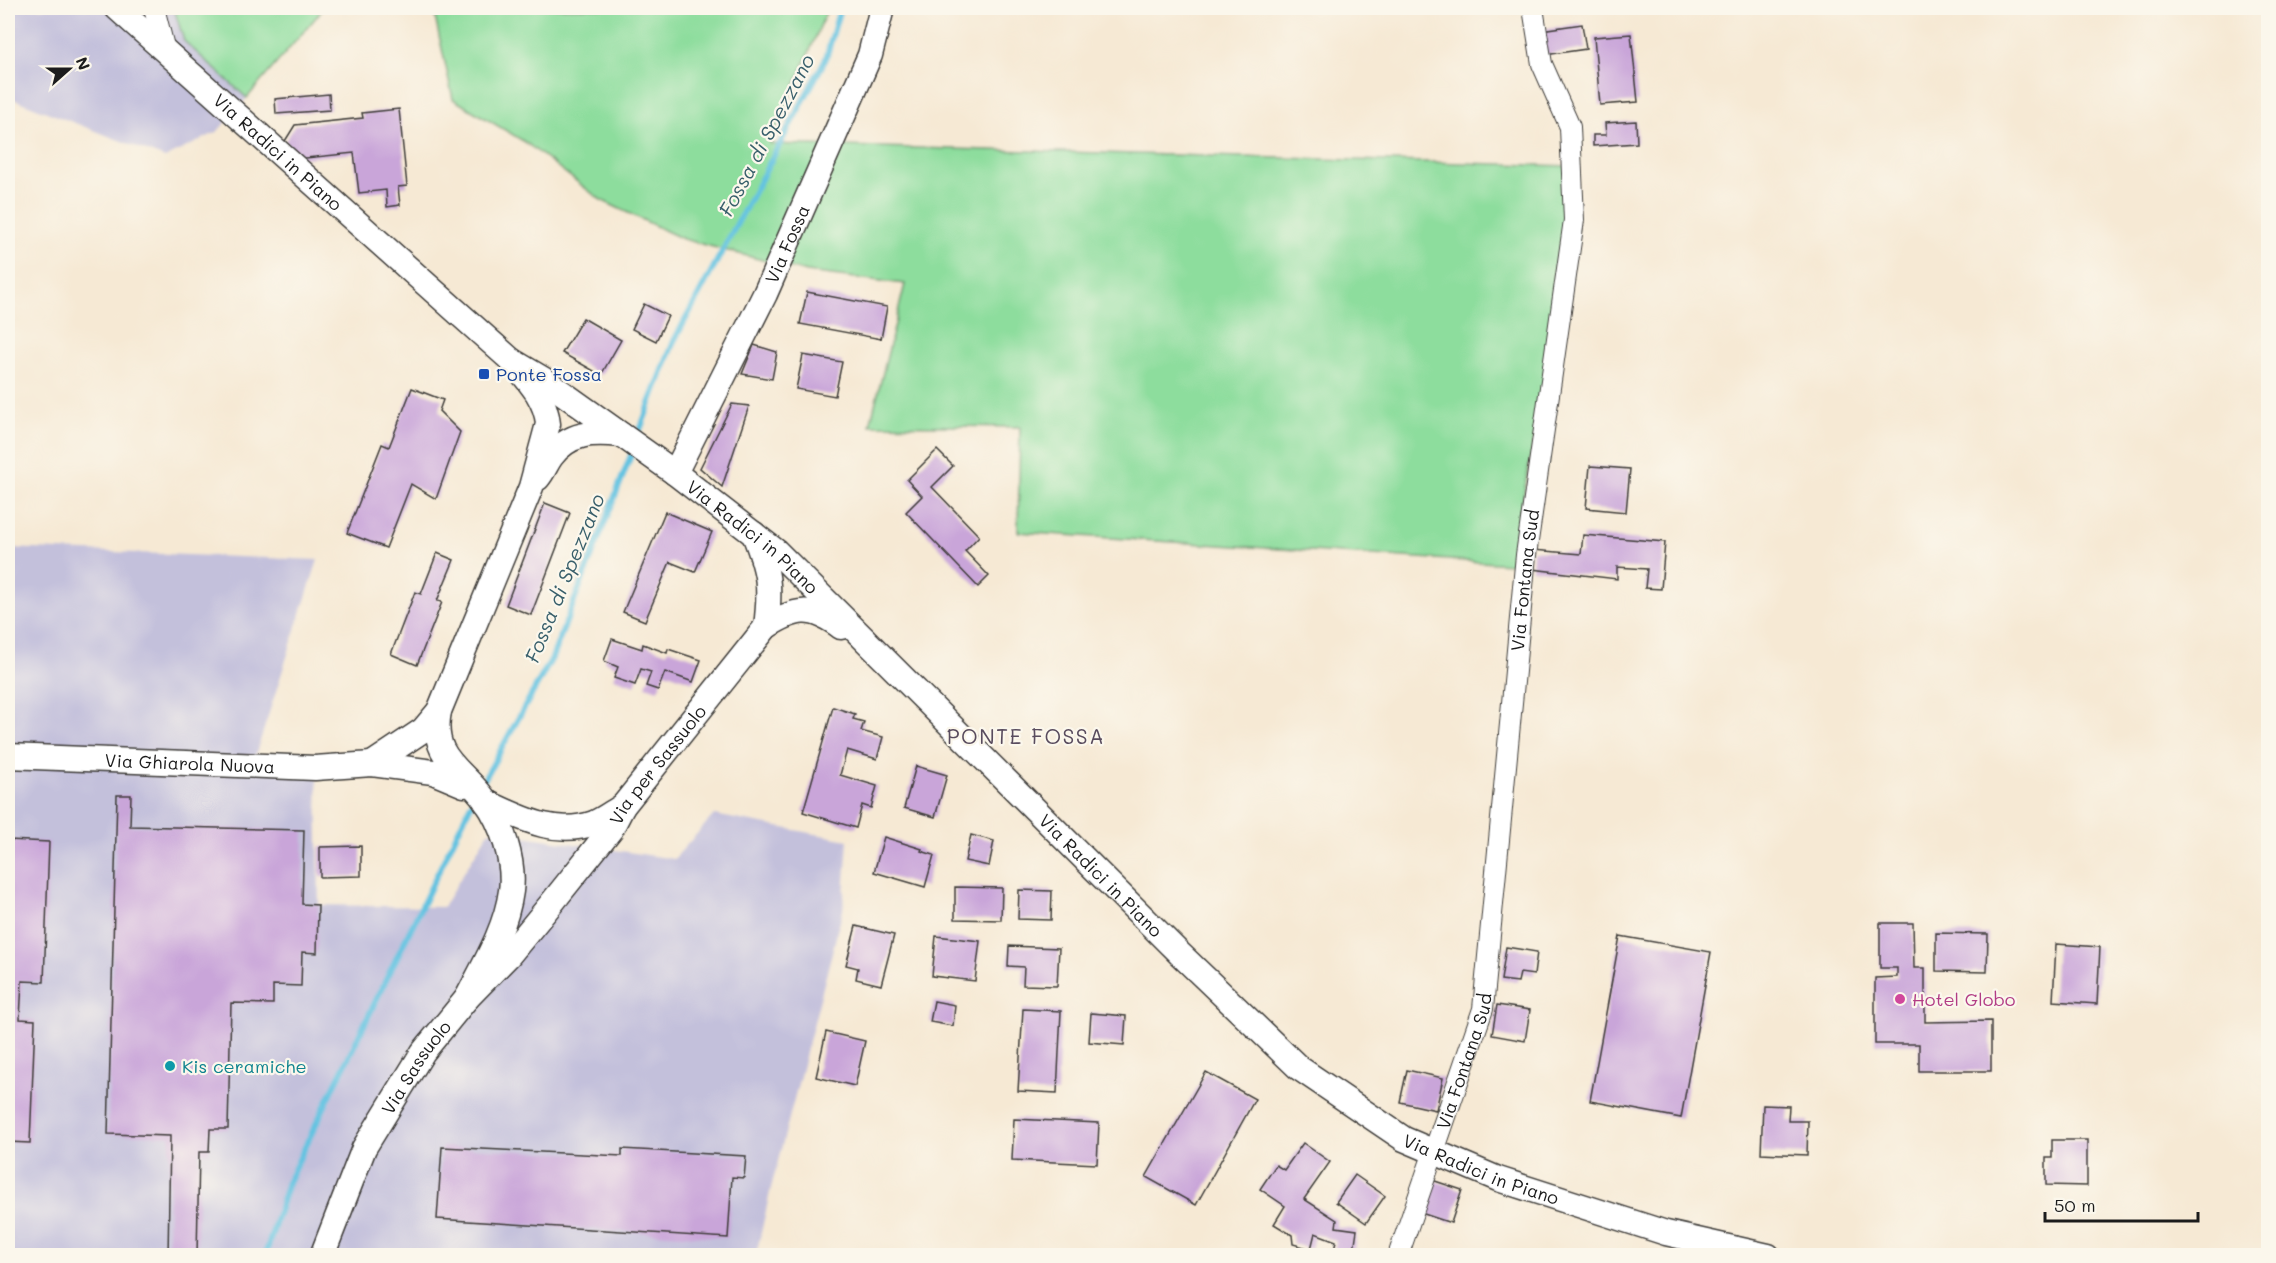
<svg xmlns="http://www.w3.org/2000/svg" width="2276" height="1263" font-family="Mali,sans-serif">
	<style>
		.industrial { fill: #c3c0db }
		.green { fill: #8ddd9d; stroke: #547c5c; stroke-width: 1.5 }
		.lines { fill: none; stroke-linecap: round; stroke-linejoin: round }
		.stream { stroke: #63c3e1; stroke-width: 6 }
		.building { fill: #c9a5d9 }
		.minor-casing { stroke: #3d3b38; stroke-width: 22 }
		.tertiary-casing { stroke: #3d3b38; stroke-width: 27 }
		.minor { stroke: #fff; stroke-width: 20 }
		.tertiary { stroke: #fff; stroke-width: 24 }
		.transit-dot { fill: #1a4fb4; stroke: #fbf7ec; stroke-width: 2 }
		.hotel-dot { fill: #d1479c; stroke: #fbf7ec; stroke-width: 2 }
		.culture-dot { fill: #0f9aa8; stroke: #fbf7ec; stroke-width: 2 }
		.labels { text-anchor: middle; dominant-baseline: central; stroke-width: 4.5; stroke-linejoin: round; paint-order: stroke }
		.street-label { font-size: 18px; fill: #1c1c1c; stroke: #fbf7ec }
		.transit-label { font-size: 18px; fill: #164399; stroke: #fbf7ec; text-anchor: start }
		.hotel-label { font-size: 18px; fill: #b23c85; stroke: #fbf7ec; text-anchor: start }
		.culture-label { font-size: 18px; fill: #0d838f; stroke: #fbf7ec; text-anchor: start }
		.water-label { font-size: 20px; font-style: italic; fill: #385f6b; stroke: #fbf7ec }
		.quarter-label { font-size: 21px; letter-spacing: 1.5px; fill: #594c5e; stroke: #fbf7ec }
	</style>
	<rect width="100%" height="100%" fill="#fbf7ec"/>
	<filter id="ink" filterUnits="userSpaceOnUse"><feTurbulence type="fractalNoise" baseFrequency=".0167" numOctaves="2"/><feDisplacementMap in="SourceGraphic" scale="12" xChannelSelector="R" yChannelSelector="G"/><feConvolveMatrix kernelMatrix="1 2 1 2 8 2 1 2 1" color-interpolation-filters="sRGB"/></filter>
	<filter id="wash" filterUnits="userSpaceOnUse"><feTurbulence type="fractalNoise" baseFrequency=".008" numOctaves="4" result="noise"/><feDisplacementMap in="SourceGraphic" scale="24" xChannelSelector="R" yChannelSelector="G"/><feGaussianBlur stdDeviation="1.35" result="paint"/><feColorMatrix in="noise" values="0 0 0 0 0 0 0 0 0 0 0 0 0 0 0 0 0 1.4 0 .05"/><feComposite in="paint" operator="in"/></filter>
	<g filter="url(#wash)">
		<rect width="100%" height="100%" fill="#f6e9d4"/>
		<g class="industrial">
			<path d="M 8,8 L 174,8 L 184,41 L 247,98 L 217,132 L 165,158 L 8,97 Z"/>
			<path d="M 8,548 L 318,560 L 252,766 L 317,769 L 319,905 L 443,907 L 489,831 L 674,859 L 714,815 L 848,840 L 843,910 L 771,1188 L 756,1255 L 8,1256 Z"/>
		</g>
		<g class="green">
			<path d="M 174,8 L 324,8 L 247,98 L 184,41 Z"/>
			<path d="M 433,8 L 828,8 L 770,144 L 1570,166 L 1573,225 L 1511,564 L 1018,532 L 1020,427 L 870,425 L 905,284 L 807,272 L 683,239 L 601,200 L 525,142 L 453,99 Z"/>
		</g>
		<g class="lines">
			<g class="stream">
				<path d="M 636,440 L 674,341 L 826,58 L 840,8"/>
				<path d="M 480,787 L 552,658 L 633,450"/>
				<path d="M 265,1256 L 288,1182 L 475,796"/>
			</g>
		</g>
		<g id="blocks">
			<g class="building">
				<path d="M 1582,24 L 1586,49 L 1545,55 L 1541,30 Z"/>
				<path d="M 1631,34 L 1638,102 L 1600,105 L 1594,37 Z"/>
				<path d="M 329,94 L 330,110 L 276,114 L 275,99 Z"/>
				<path d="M 399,109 L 407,186 L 398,187 L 400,205 L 387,207 L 386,190 L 359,193 L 354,153 L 296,159 L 285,141 L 295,125 L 363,118 L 362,113 Z"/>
				<path d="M 1636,121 L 1637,143 L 1593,146 L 1593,135 L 1606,135 L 1605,123 Z"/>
				<path d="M 807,292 L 887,307 L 881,339 L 800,324 Z"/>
				<path d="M 644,304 L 668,316 L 656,341 L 632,329 Z"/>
				<path d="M 583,318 L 621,340 L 601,375 L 562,353 Z"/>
				<path d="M 754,345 L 777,352 L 772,379 L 742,374 Z"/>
				<path d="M 803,355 L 842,362 L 835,396 L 796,389 Z"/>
				<path d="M 412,388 L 443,400 L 439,411 L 460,432 L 436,499 L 411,484 L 386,548 L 347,533 L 382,444 L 389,447 Z"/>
				<path d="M 732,404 L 749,406 L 722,487 L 700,468 Z"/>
				<path d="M 937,450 L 953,466 L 932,487 L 979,536 L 965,551 L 989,576 L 978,587 L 906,512 L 922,496 L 907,480 Z"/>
				<path d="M 1590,466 L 1630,469 L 1626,512 L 1586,508 Z"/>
				<path d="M 545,503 L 570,513 L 531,615 L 506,605 Z"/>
				<path d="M 665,512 L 712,532 L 695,572 L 670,562 L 645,621 L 623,612 Z"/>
				<path d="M 1583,535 L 1665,542 L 1661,589 L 1645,588 L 1647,569 L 1617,567 L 1617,579 L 1532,569 L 1533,550 L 1581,554 Z"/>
				<path d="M 437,553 L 454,560 L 437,601 L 442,602 L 417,665 L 391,654 L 415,592 L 421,594 Z"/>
				<path d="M 612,639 L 642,649 L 643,644 L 667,653 L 668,649 L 701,660 L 693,682 L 665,672 L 658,690 L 646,686 L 651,672 L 641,669 L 635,685 L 614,678 L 618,667 L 604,661 Z"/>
				<path d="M 833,707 L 855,714 L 853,719 L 864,722 L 861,731 L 883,737 L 877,759 L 847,750 L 840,775 L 877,786 L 871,808 L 862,805 L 856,828 L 803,812 Z"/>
				<path d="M 916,766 L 947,775 L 935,817 L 904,808 Z"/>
				<path d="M 117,795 L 131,795 L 130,826 L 304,830 L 302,904 L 318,905 L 317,953 L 302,952 L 301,986 L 273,985 L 273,1004 L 231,1003 L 228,1129 L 210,1129 L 209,1152 L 199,1152 L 197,1256 L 168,1256 L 170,1136 L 108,1134 Z"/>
				<path d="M 971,835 L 994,841 L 989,866 L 965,861 Z"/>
				<path d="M 884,837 L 922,849 L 921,851 L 934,855 L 925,887 L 874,872 Z"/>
				<path d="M 8,840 L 49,842 L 44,982 L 22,981 L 20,1019 L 35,1020 L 30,1143 L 8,1142 Z"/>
				<path d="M 361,846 L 361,876 L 320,877 L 320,847 Z"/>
				<path d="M 955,887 L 1002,888 L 1001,920 L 955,919 Z"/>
				<path d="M 1019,890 L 1052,891 L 1051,920 L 1018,919 Z"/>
				<path d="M 1880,923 L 1913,923 L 1914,968 L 1925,968 L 1925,1022 L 1991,1021 L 1991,1071 L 1919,1071 L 1919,1044 L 1875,1044 L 1875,978 L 1897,977 L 1897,968 L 1880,968 Z"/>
				<path d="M 856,926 L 894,935 L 881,985 L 856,979 L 858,968 L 846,965 Z"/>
				<path d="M 1936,933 L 1988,934 L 1987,972 L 1936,971 Z"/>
				<path d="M 936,936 L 980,941 L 975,981 L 932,976 Z"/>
				<path d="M 1620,936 L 1711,952 L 1681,1118 L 1590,1101 Z"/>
				<path d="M 2056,944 L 2100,947 L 2097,1004 L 2053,1001 Z"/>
				<path d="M 1009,946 L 1059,948 L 1057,986 L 1023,985 L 1024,967 L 1008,966 Z"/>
				<path d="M 1506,947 L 1537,952 L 1534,975 L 1520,973 L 1518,982 L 1501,980 Z"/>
				<path d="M 934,1001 L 955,1005 L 953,1026 L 930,1022 Z"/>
				<path d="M 1497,1005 L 1530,1010 L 1525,1041 L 1492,1035 Z"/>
				<path d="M 1023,1009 L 1061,1011 L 1057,1093 L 1018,1091 Z"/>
				<path d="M 1091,1013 L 1126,1016 L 1124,1045 L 1089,1042 Z"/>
				<path d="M 826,1032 L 865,1041 L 855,1086 L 816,1077 Z"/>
				<path d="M 1407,1070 L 1443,1078 L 1436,1110 L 1400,1102 Z"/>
				<path d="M 1206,1072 L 1255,1099 L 1196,1205 L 1146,1177 Z"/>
				<path d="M 1763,1105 L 1789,1106 L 1788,1121 L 1808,1121 L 1807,1155 L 1761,1153 Z"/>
				<path d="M 1014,1119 L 1099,1123 L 1097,1164 L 1012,1160 Z"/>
				<path d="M 2052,1140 L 2087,1140 L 2087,1186 L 2046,1185 L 2046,1158 L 2052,1158 Z"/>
				<path d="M 1303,1143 L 1330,1162 L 1304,1199 L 1337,1220 L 1336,1227 L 1357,1230 L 1354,1250 L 1369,1252 L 1368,1256 L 1333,1256 L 1336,1241 L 1315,1233 L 1311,1249 L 1293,1244 L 1292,1235 L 1274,1224 L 1285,1206 L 1260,1189 L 1276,1165 L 1284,1170 Z"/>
				<path d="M 442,1147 L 622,1156 L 622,1149 L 746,1156 L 744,1178 L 732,1177 L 728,1238 L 437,1219 Z"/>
				<path d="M 1355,1175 L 1385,1196 L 1366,1223 L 1336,1202 Z"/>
				<path d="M 1429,1179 L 1462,1190 L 1451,1223 L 1418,1212 Z"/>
			</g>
		</g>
	</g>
	<g filter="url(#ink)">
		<use href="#blocks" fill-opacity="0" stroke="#3d3b38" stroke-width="1.5"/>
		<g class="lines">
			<defs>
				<g id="minor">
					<path d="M 154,8 L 165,51"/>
					<path id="s1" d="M 1398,1256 L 1483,1009 L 1526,555 L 1574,220 L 1570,127 L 1542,64 L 1533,8"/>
				</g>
				<g id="tertiary">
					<path id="s2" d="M 117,8 L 511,360 C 527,379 546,398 548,424 L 531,487 L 439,711 C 430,759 461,767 485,800 C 502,823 515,862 511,891 C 506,929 484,965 467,998"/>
					<path id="s3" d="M 511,360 L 543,379 L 675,473 L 777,552 L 1180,954 L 1299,1068 L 1404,1139 L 1498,1179 L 1666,1233 L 1768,1256"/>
					<path id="s4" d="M 675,473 L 765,294 L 870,55 L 882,8"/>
					<path d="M 538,478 C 544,471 546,464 551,457 C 569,432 593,432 621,435"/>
					<path d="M 754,534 C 769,572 771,587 766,627"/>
					<path id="s5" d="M 8,756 L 315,768 L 372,764 L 433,772 L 464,785"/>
					<path d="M 372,764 L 423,730 L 439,711"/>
					<path d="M 486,802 C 521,818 555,837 594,823 C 604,819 614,811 623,806"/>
					<path id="s6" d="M 322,1256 L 364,1148 L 423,1052 L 467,998 L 509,955 L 551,904 L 611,829 L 623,806 L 766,627 C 796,608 811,605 841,627"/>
				</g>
			</defs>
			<use href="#minor" class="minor-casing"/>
			<use href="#tertiary" class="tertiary-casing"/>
			<use href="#minor" class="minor"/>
			<use href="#tertiary" class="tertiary"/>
		</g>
	</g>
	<rect class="transit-dot" x="478" y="368" width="12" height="12" rx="3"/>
	<circle class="hotel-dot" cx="1900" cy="999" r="6"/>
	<circle class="culture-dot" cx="170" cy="1066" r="6"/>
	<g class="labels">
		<g class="street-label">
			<text stroke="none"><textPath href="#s2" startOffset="216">Via Radici in Piano</textPath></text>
			<text stroke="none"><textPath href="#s4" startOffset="255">Via Fossa</textPath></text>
			<text stroke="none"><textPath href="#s3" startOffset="300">Via Radici in Piano</textPath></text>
			<text stroke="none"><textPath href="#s1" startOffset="692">Via Fontana Sud</textPath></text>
			<text stroke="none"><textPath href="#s5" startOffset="182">Via Ghiarola Nuova</textPath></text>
			<text stroke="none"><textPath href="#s6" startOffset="600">Via per Sassuolo</textPath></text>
			<text stroke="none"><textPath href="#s3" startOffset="786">Via Radici in Piano</textPath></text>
			<text stroke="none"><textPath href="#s1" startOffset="206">Via Fontana Sud</textPath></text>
			<text stroke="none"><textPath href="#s6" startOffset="212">Via Sassuolo</textPath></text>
			<text stroke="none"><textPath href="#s3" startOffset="1272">Via Radici in Piano</textPath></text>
		</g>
		<g class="transit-label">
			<text x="496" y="374">Ponte Fossa</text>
		</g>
		<g class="hotel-label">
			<text x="1912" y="999">Hotel Globo</text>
		</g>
		<g class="culture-label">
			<text x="182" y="1066">Kis ceramiche</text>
		</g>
		<g class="water-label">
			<text transform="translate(766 135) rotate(-62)">Fossa di Spezzano</text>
			<text transform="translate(564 578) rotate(-68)">Fossa di Spezzano</text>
		</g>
		<g class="quarter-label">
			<text x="1026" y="735">PONTE FOSSA</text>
		</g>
	</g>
	<rect width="2276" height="1263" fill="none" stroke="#fbf7ec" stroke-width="30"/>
	<g transform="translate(69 69) rotate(69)" stroke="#fbf7ec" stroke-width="4.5" paint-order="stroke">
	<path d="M0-4.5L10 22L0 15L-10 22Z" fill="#1c1c1c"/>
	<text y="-9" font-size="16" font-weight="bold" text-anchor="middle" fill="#1c1c1c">N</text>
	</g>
	<path d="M2045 1212v9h153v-9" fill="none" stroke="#1c1c1c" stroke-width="3"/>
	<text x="2054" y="1212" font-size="18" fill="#1c1c1c" stroke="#fbf7ec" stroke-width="4.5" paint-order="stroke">50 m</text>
</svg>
